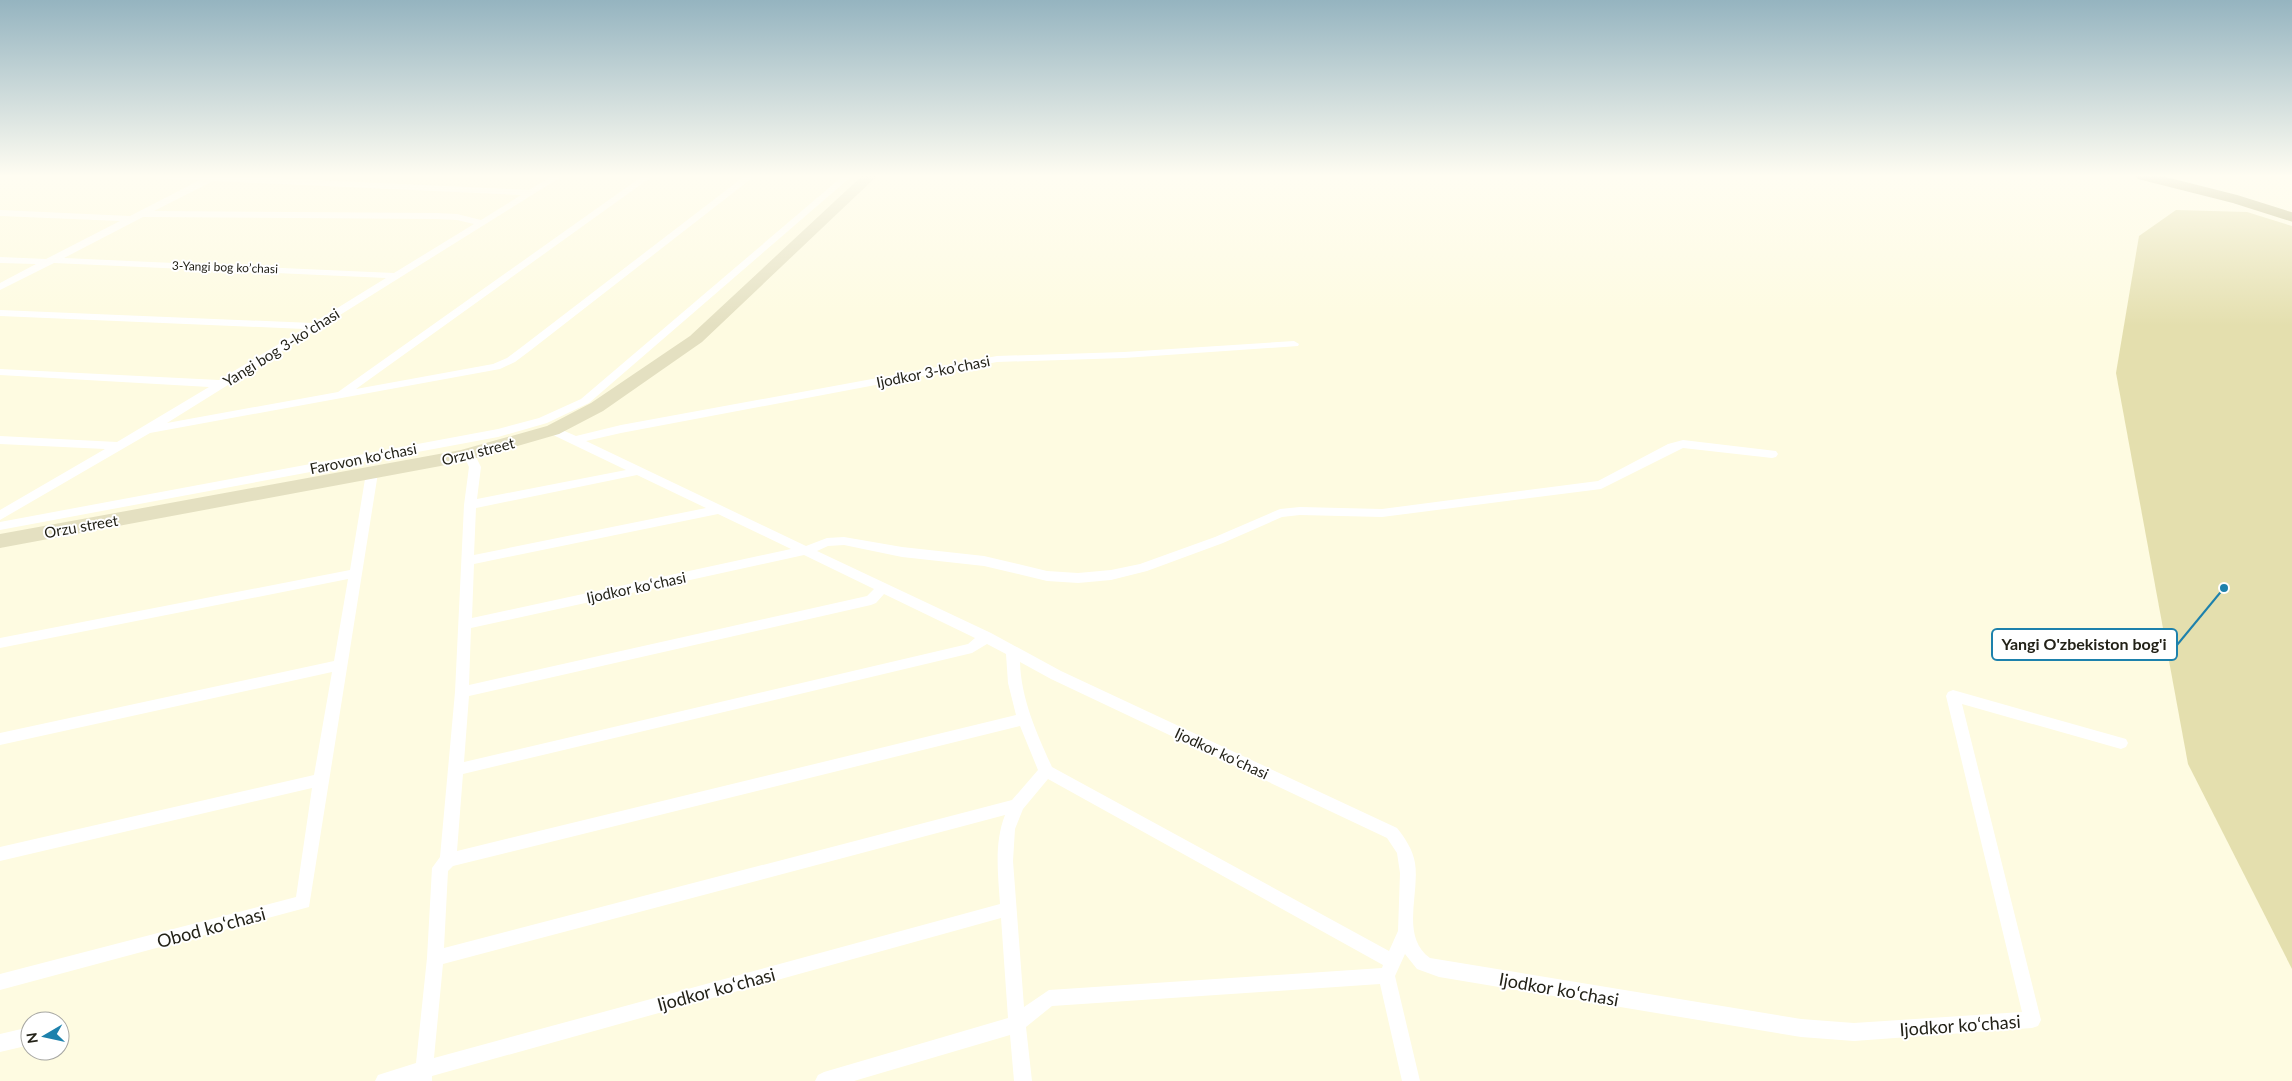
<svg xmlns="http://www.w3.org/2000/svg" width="2292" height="1081" font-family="Lato,sans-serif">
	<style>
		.green { fill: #e4dfae }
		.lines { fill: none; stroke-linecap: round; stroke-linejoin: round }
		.canal { stroke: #bab483; stroke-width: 9 }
		.street { fill: #fff; fill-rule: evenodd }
		.secondary { fill: #e4e0c1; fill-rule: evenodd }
		.labels { text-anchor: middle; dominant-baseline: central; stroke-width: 4; stroke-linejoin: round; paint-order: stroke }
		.far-street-label { font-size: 12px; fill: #232218; stroke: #fff }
		.street-label { font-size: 15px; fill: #232218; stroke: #fff }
		.near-street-label { font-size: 18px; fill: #232218; stroke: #fff }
		.leader { fill: none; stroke: #1d81ac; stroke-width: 2 }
		.callout-dot { fill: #1d81ac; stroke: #fff; stroke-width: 2 }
		.callout { fill: #fff; stroke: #1d81ac; stroke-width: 2 }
		.callout-label { font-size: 16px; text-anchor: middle; font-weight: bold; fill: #232218 }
	</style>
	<rect width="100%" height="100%" fill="#fefbe1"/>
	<path class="green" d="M 2176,210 L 2247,212 L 2292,226 L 2292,969 L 2188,764 L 2116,373 L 2139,236 Z"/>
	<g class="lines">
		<path class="canal" d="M 2140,175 L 2235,199 L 2292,217"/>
		<g class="street">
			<path d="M 143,175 L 207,175 L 529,190 L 554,175 L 564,175 L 167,423 L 338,392 L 644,175 L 654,175 L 356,389 L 493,364 L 507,358 L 523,346 L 746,175 L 756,175 L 531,350 L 515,362 L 500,369 L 150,433 L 0,520 L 0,510 L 105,449 L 0,444 L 0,436 L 117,442 L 209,387 L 0,375 L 0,369 L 219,380 L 304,329 L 0,316 L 0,310 L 313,323 L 386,278 L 54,263 L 0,290 L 0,283 L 36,264 L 0,263 L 0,257 L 46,259 L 120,221 L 0,216 L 0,210 L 130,216 L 200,180 L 147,178 ZM 213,181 L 521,195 L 481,220 L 457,214 L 436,213 L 154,211 ZM 143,217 L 436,219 L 457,220 L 474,224 L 394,273 L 64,258 Z"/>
			<path d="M 844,175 L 853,175 L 589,403 L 547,423 L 498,437 L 0,530 L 0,522 L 498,429 L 539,418 L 581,399 Z"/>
			<path d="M 1294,341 L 1299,344 L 1298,346 L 1124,358 L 997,362 L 621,433 L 586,441 L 806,546 L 827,538 L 844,537 L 902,547 L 984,556 L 1047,571 L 1078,573 L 1111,570 L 1140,564 L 1215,537 L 1280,509 L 1300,507 L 1382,509 L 1598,481 L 1668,444 L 1683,440 L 1776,451 L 1778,454 L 1776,457 L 1772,458 L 1683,448 L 1601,489 L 1382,517 L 1300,515 L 1282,517 L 1223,543 L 1147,571 L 1111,580 L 1078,583 L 1047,581 L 984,566 L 902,557 L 844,545 L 828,546 L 817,551 L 991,633 L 1061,671 L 1397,828 C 1405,838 1413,850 1415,863 C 1420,894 1400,936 1430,958 L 1801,1019 L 1854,1023 L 2022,1012 L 1946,696 L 1948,692 L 1953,690 L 2126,739 L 2128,743 L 2126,747 L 2121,749 L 1962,704 L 2041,1020 L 2038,1026 L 2032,1028 L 1854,1041 L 1801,1037 L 1439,977 L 1417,969 L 1405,954 L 1395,976 L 1420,1081 L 1402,1081 L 1380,984 L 1052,1006 L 1026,1027 L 1032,1081 L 1014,1081 L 1010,1035 L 854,1081 L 815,1081 L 818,1075 L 824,1072 L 1008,1018 L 1001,918 L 432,1076 L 432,1081 L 375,1081 L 378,1075 L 416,1063 L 427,958 L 432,868 L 440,857 L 455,692 L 464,505 L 469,467 L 463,454 L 465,451 L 473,451 L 481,467 L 477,499 L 626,470 L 549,433 L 547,430 L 553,426 L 576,436 L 621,425 L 997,356 L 1124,352 ZM 637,475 L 706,508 L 474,555 L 476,508 ZM 718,514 L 791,549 L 472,618 L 474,564 ZM 804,555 L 874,589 L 867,596 L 469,685 L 471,628 ZM 884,594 L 975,638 L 968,644 L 464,762 L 469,696 L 871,605 L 876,603 ZM 987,644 L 1006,654 L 1008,683 L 1016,715 L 457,851 L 463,774 L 972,653 ZM 1020,662 L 1051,679 L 1387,838 L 1397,853 L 1400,873 L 1398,931 L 1389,951 L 1052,767 C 1037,734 1021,699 1020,662 ZM 1020,726 L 1038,770 L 1012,800 L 444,948 L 448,871 L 453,866 ZM 1048,779 L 1383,965 L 1382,968 L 1049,990 L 1024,1007 L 1013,861 L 1015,829 L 1023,809 ZM 1005,815 C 994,843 998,874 1000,904 L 434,1058 L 443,964 Z"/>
			<path d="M 372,469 L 378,473 L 309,907 L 0,990 L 0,974 L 296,897 L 312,788 L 0,861 L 0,847 L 314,775 L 332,672 L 0,745 L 0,733 L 334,661 L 348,579 L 0,648 L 0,638 L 350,570 L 366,473 Z"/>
			<path d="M 30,1027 L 30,1045 L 0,1052 L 0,1034 Z"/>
		</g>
		<path class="secondary" d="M 863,175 L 878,175 L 702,342 L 603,411 L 559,434 L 462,462 L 0,548 L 0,534 L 461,450 L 547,426 L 591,403 L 690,336 Z"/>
	</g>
	<linearGradient id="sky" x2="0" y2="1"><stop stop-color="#95b4c0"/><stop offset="0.54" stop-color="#fffdf2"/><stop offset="1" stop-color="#fffdf2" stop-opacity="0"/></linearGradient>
	<rect width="2292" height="326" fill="url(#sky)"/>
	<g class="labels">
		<g class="far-street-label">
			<text transform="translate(225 267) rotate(2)">3-Yangi bog koʼchasi</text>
		</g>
		<g class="street-label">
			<text transform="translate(281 347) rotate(-32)">Yangi bog 3-koʼchasi</text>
			<text transform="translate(933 371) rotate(-11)">Ijodkor 3-koʼchasi</text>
			<text transform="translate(478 451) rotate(-14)">Orzu street</text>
			<text transform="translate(363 458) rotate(-11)">Farovon koʻchasi</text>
			<text transform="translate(81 526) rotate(-10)">Orzu street</text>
			<text transform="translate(636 587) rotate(-12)">Ijodkor koʻchasi</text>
			<text transform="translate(1222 753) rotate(25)">Ijodkor koʻchasi</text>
		</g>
		<g class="near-street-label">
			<text transform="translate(211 927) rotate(-15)">Obod koʻchasi</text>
			<text transform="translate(716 989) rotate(-15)">Ijodkor koʻchasi</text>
			<text transform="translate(1559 989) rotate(10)">Ijodkor koʻchasi</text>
			<text transform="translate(1960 1025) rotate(-4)">Ijodkor koʻchasi</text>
		</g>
	</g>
	<path class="leader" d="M2224 588L2177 645"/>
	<circle class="callout-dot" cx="2224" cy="588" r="5"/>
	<rect class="callout" x="1992" y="629" width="185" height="31" rx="5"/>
	<g class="callout-label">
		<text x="2084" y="650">Yangi O'zbekiston bog'i</text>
	</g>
	<g transform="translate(45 1036) rotate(261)"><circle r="24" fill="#ffffff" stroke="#a7a7a3"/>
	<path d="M0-4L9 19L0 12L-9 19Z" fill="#1d81ac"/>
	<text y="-8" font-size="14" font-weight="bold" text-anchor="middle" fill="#232218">N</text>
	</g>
</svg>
